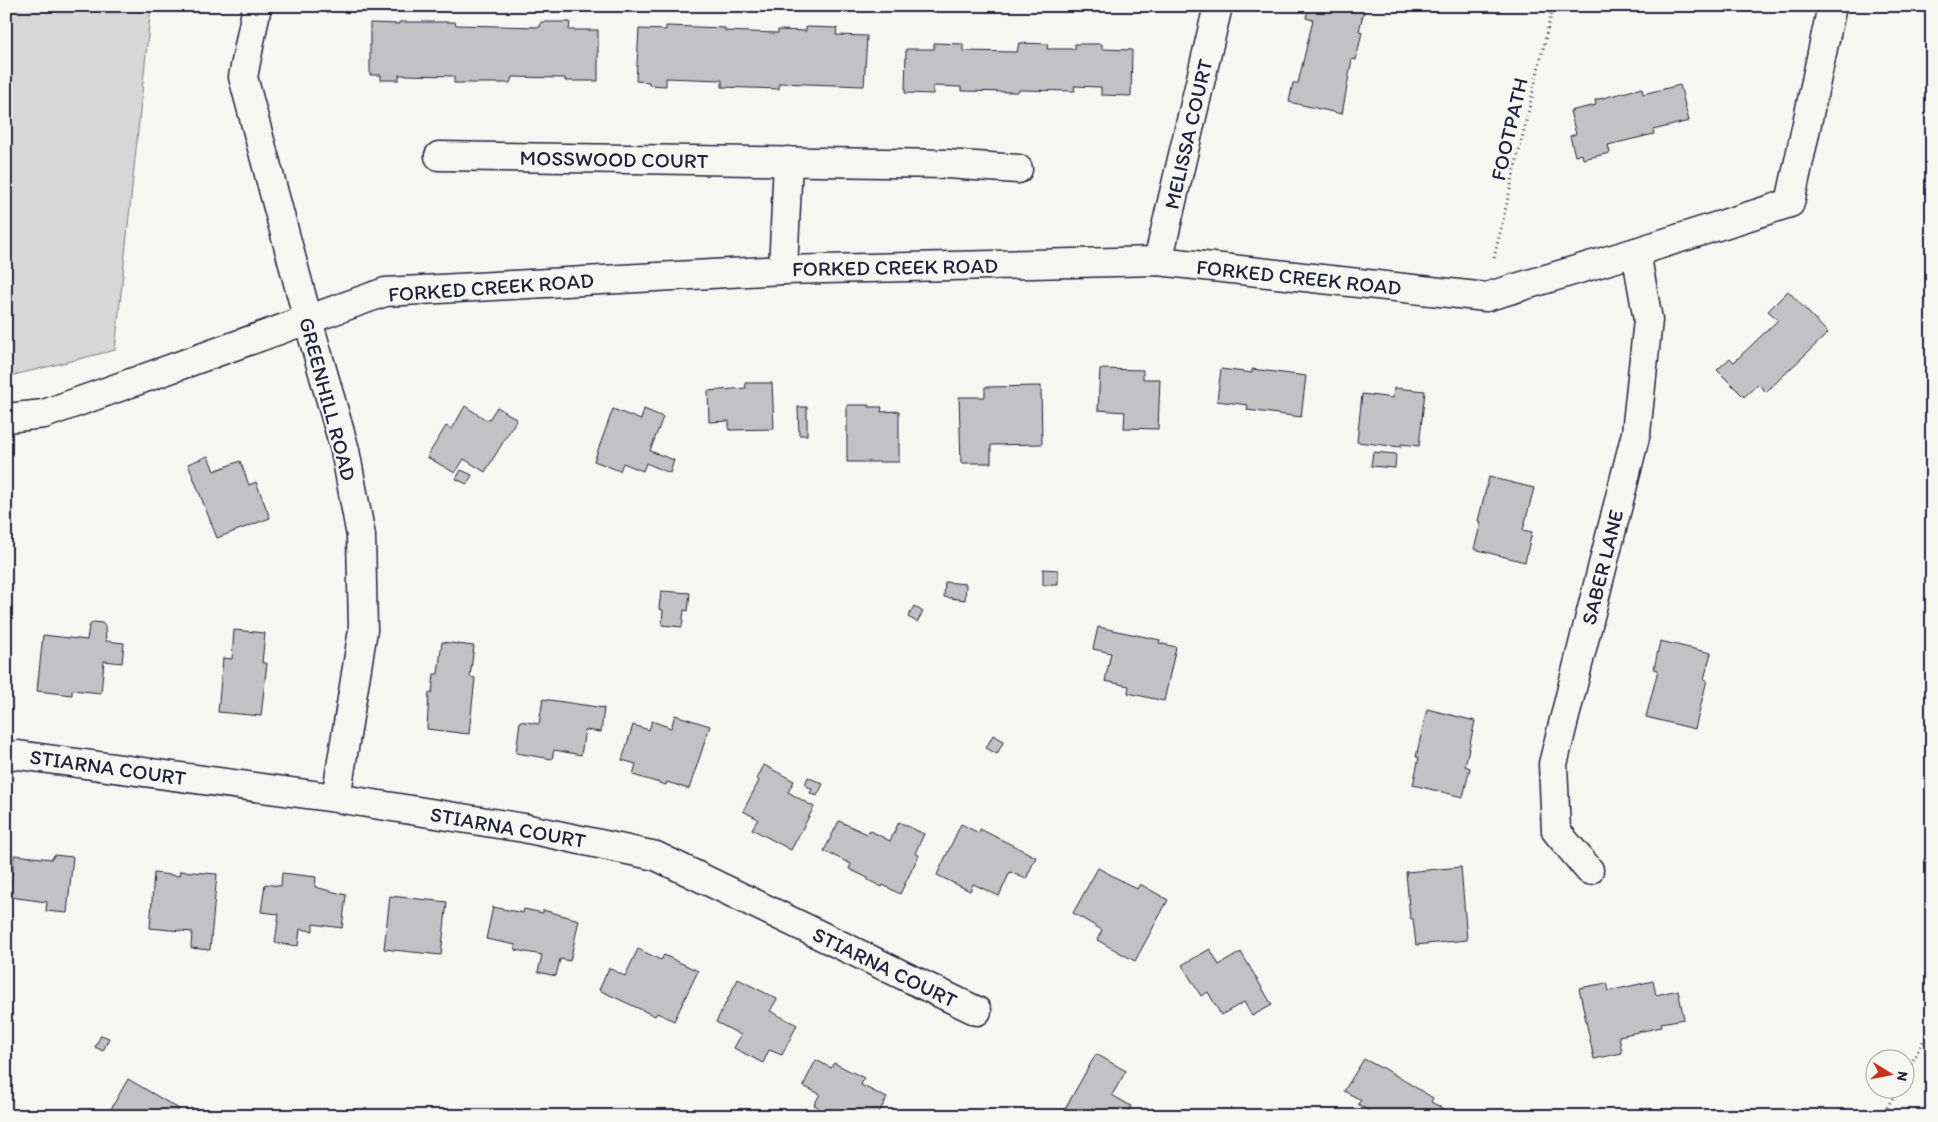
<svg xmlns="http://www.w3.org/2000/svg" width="1938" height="1122" font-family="Itim,sans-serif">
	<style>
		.green { fill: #d7d7d7; stroke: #7c7c89 }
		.building { fill: #c2c2c4; stroke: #22223b }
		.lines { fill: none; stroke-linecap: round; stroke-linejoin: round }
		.minor-casing { stroke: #22223b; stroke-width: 31 }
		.path { stroke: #22223b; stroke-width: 3; stroke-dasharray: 1 4; stroke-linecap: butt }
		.minor { stroke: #f6f6f2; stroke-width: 28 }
		.labels { text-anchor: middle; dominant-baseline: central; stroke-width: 4; stroke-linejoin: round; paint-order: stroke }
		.street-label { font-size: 21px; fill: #22223b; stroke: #f6f6f2 }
	</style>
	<rect width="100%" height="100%" fill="#f6f6f2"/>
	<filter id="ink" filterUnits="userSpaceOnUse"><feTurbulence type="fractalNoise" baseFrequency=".02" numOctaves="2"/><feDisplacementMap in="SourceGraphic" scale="10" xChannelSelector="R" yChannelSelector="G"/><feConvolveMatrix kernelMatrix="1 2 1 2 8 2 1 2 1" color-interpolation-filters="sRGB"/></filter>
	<g filter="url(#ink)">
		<path class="green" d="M 6,6 L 151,6 L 115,350 L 6,377 Z"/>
		<g class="building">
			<path d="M 1309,6 L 1365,6 L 1359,31 L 1362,32 L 1356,60 L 1352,59 L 1342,114 L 1289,102 L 1293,83 L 1298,83 L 1313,20 L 1306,18 Z"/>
			<path d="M 399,22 L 455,22 L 456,25 L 538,27 L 540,27 L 541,22 L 570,22 L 569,30 L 598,30 L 598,81 L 565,81 L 565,78 L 512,77 L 510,83 L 454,83 L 454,76 L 405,75 L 399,75 L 399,80 L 381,80 L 381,75 L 370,75 L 370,23 L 399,24 Z"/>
			<path d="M 666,26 L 725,28 L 725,31 L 776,33 L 778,33 L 778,30 L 806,31 L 806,27 L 837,28 L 836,35 L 867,36 L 864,86 L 779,83 L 779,89 L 722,87 L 722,80 L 666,78 L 666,86 L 649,85 L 649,82 L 636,81 L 639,29 L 666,30 Z"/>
			<path d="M 934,43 L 963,44 L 963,51 L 1017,52 L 1019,43 L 1048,44 L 1047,49 L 1075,49 L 1075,44 L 1102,44 L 1102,49 L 1132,50 L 1131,96 L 1101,95 L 1101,87 L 1074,86 L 1075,91 L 1019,90 L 1018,92 L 1013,92 L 961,91 L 961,87 L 933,86 L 933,94 L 905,93 L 906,49 L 934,49 Z"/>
			<path d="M 1680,85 L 1689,121 L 1653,130 L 1654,134 L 1608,145 L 1610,153 L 1583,159 L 1582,154 L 1575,156 L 1570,136 L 1576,134 L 1570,111 L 1596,105 L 1595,100 L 1642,88 L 1643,94 Z"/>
			<path d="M 1788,291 L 1828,333 L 1766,392 L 1758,384 L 1744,397 L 1717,370 L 1730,358 L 1734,362 L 1778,320 L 1768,311 Z"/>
			<path d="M 1100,369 L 1143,370 L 1143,379 L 1160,379 L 1158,429 L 1124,428 L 1125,412 L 1098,410 Z"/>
			<path d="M 1221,369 L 1252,373 L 1252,369 L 1306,376 L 1301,417 L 1247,410 L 1248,405 L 1217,401 Z"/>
			<path d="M 745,383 L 772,383 L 774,429 L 729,430 L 729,421 L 709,422 L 708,391 L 746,388 Z"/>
			<path d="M 1041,386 L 1042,444 L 991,445 L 991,463 L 961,463 L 959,397 L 985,397 L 985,387 Z"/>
			<path d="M 1394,388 L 1425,391 L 1419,446 L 1401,444 L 1401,447 L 1357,442 L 1362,394 L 1393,398 Z"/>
			<path d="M 847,405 L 869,405 L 869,407 L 882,407 L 881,412 L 899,411 L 899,462 L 847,462 Z"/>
			<path d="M 465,406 L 488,421 L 497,407 L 517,419 L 485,472 L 464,459 L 455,473 L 427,457 L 446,426 L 452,429 Z"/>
			<path d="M 798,407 L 807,407 L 807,435 L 799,435 Z"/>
			<path d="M 613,409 L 641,420 L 644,409 L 663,417 L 650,451 L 674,460 L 670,473 L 646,463 L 643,471 L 623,463 L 620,471 L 594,461 Z"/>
			<path d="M 1373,452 L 1396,454 L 1395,468 L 1371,466 Z"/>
			<path d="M 208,456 L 214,471 L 240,461 L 249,485 L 256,482 L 270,518 L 217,538 L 188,464 Z"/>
			<path d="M 461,470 L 472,475 L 467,484 L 456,479 Z"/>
			<path d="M 1489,477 L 1534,488 L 1523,530 L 1532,532 L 1525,562 L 1474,549 L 1481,522 L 1478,521 Z"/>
			<path d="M 1043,569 L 1058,570 L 1058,585 L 1043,585 Z"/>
			<path d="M 945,582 L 966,584 L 965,600 L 944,597 Z"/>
			<path d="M 661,591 L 690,593 L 688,611 L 684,610 L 682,627 L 662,625 L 663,610 L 659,609 Z"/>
			<path d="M 914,606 L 923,612 L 917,622 L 908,617 Z"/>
			<path d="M 93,622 L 102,623 L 105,626 L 106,641 L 124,643 L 122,663 L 104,661 L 101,693 L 72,690 L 72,695 L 37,691 L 43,635 L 87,640 L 89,626 Z"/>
			<path d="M 1098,627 L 1160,640 L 1159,643 L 1176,647 L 1164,701 L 1128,693 L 1129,686 L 1105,681 L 1111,653 L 1093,649 Z"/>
			<path d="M 234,630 L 265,633 L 262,663 L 267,663 L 261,716 L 218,712 L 223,658 L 232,659 Z"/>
			<path d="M 1660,641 L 1711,653 L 1704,679 L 1707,680 L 1695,729 L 1646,717 L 1658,670 L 1654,669 Z"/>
			<path d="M 442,642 L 474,646 L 470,677 L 475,678 L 469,734 L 427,729 L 429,693 L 432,693 L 434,674 L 438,674 Z"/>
			<path d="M 543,699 L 604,708 L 601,732 L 585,730 L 581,755 L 554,750 L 552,759 L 516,753 L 520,721 L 539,724 Z"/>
			<path d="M 1427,709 L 1475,721 L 1465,766 L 1470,768 L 1463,797 L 1413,785 L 1419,757 L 1416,757 Z"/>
			<path d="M 675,715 L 710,726 L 689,789 L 667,782 L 666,785 L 633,775 L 636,764 L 622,760 L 633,725 L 649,730 L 652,721 L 671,728 Z"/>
			<path d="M 993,735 L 1004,741 L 997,754 L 986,748 Z"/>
			<path d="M 764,765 L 794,781 L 788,792 L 814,807 L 791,850 L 752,829 L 758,819 L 743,811 L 759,781 L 757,779 Z"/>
			<path d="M 808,777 L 823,784 L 817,796 L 810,793 L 812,789 L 805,785 Z"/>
			<path d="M 839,821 L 867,834 L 869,830 L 890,841 L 899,822 L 924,834 L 915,853 L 919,855 L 900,894 L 883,885 L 882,887 L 868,880 L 868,878 L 849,869 L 851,864 L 824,851 Z"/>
			<path d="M 961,824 L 979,833 L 980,829 L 1036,857 L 1026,879 L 1010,872 L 999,896 L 973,884 L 970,891 L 937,875 Z"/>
			<path d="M 14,855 L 52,859 L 54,855 L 73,857 L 67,913 L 46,911 L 47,902 L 10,897 Z"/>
			<path d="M 1461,867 L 1467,940 L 1416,945 L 1413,919 L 1410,918 L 1406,872 Z"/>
			<path d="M 1098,868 L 1137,889 L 1140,884 L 1168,900 L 1135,961 L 1097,940 L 1102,930 L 1073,913 Z"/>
			<path d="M 180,871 L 217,874 L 210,950 L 191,948 L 192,932 L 150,928 L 154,873 L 179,876 Z"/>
			<path d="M 282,873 L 316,877 L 315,887 L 346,895 L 342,928 L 313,924 L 313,931 L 300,929 L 298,946 L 275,943 L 279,914 L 261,912 L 265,884 L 281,886 Z"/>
			<path d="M 390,896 L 447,902 L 441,955 L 384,949 Z"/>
			<path d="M 493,907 L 523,913 L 524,909 L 543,913 L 543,910 L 579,920 L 570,961 L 560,959 L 556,976 L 538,972 L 542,955 L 515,950 L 516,945 L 486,939 Z"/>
			<path d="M 638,949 L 661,960 L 664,955 L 698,971 L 674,1021 L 657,1013 L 655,1016 L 599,990 L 609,968 L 625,976 Z"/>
			<path d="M 1210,949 L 1219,965 L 1241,952 L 1272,1005 L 1252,1016 L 1244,1002 L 1221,1015 L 1208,992 L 1201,996 L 1182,965 Z"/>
			<path d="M 738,979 L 777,999 L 770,1011 L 797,1025 L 782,1055 L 769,1050 L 763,1063 L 734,1048 L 741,1035 L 716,1022 Z"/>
			<path d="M 1653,981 L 1656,995 L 1678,990 L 1684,1019 L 1661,1023 L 1662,1027 L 1619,1036 L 1622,1053 L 1594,1059 L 1579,988 L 1607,983 L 1609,991 Z"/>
			<path d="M 101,1035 L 109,1038 L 103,1051 L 95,1047 Z"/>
			<path d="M 1096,1054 L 1126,1071 L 1112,1095 L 1131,1106 L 1127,1116 L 1061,1116 Z"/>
			<path d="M 1364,1059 L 1381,1068 L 1382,1067 L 1433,1098 L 1431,1102 L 1457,1116 L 1377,1116 L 1358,1104 L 1361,1100 L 1344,1091 Z"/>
			<path d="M 816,1060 L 831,1068 L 834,1063 L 864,1078 L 861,1085 L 887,1098 L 877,1116 L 834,1116 L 814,1105 L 820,1094 L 803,1086 Z"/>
			<path d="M 128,1079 L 179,1109 L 175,1116 L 107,1116 Z"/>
		</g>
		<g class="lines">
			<defs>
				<g id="minor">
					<path d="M 257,6 L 243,77 L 308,320 L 345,450 L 361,536 L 363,630 L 336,798"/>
					<path d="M 439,156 L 947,164 L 1018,169"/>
					<path d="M 1158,261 L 1218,6"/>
					<path d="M 783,270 L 788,161"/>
					<path d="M 6,418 L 44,414 L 385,292 L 783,270 L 1158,261 L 1486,297 L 1636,252 L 1790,203 L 1832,6"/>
					<path d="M 6,757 L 18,755 L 336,798 L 524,828 L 656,856 L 977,1011"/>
					<path d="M 1589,870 L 1556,831 L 1553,764 L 1636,433 L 1648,320 L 1636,252"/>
				</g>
			</defs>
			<use href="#minor" class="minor-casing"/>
			<g class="path">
				<path d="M 1494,258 L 1553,6"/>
				<path d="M 1906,1073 L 1932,1025"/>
				<path d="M 1882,1116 L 1897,1090"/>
			</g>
			<use href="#minor" class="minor"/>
		</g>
	</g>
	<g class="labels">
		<g class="street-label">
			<text transform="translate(1509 129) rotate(-77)">FOOTPATH</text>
			<text transform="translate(1188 134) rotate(-77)">MELISSA COURT</text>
			<text transform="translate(614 159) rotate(1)">MOSSWOOD COURT</text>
			<text transform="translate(895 267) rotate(-1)">FORKED CREEK ROAD</text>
			<text transform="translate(1299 277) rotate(6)">FORKED CREEK ROAD</text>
			<text transform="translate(491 287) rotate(-4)">FORKED CREEK ROAD</text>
			<text transform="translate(328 399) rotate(75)">GREENHILL ROAD</text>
			<text transform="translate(1602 567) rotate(-76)">SABER LANE</text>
			<text transform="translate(108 767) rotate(8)">STIARNA COURT</text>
			<text transform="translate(508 827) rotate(10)">STIARNA COURT</text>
			<text transform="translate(885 967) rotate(26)">STIARNA COURT</text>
		</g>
	</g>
	<rect width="1938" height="1122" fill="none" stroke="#f6f6f2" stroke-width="25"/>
	<rect x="12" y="12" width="1913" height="1097" fill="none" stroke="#22223b" stroke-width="2" filter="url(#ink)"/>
	<g transform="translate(1890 1074) rotate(100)"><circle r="24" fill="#f6f6f2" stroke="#a1a1a9"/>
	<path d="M0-4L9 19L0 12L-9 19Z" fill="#c8321e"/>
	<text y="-8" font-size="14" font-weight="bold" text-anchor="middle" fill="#22223b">N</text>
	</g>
</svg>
